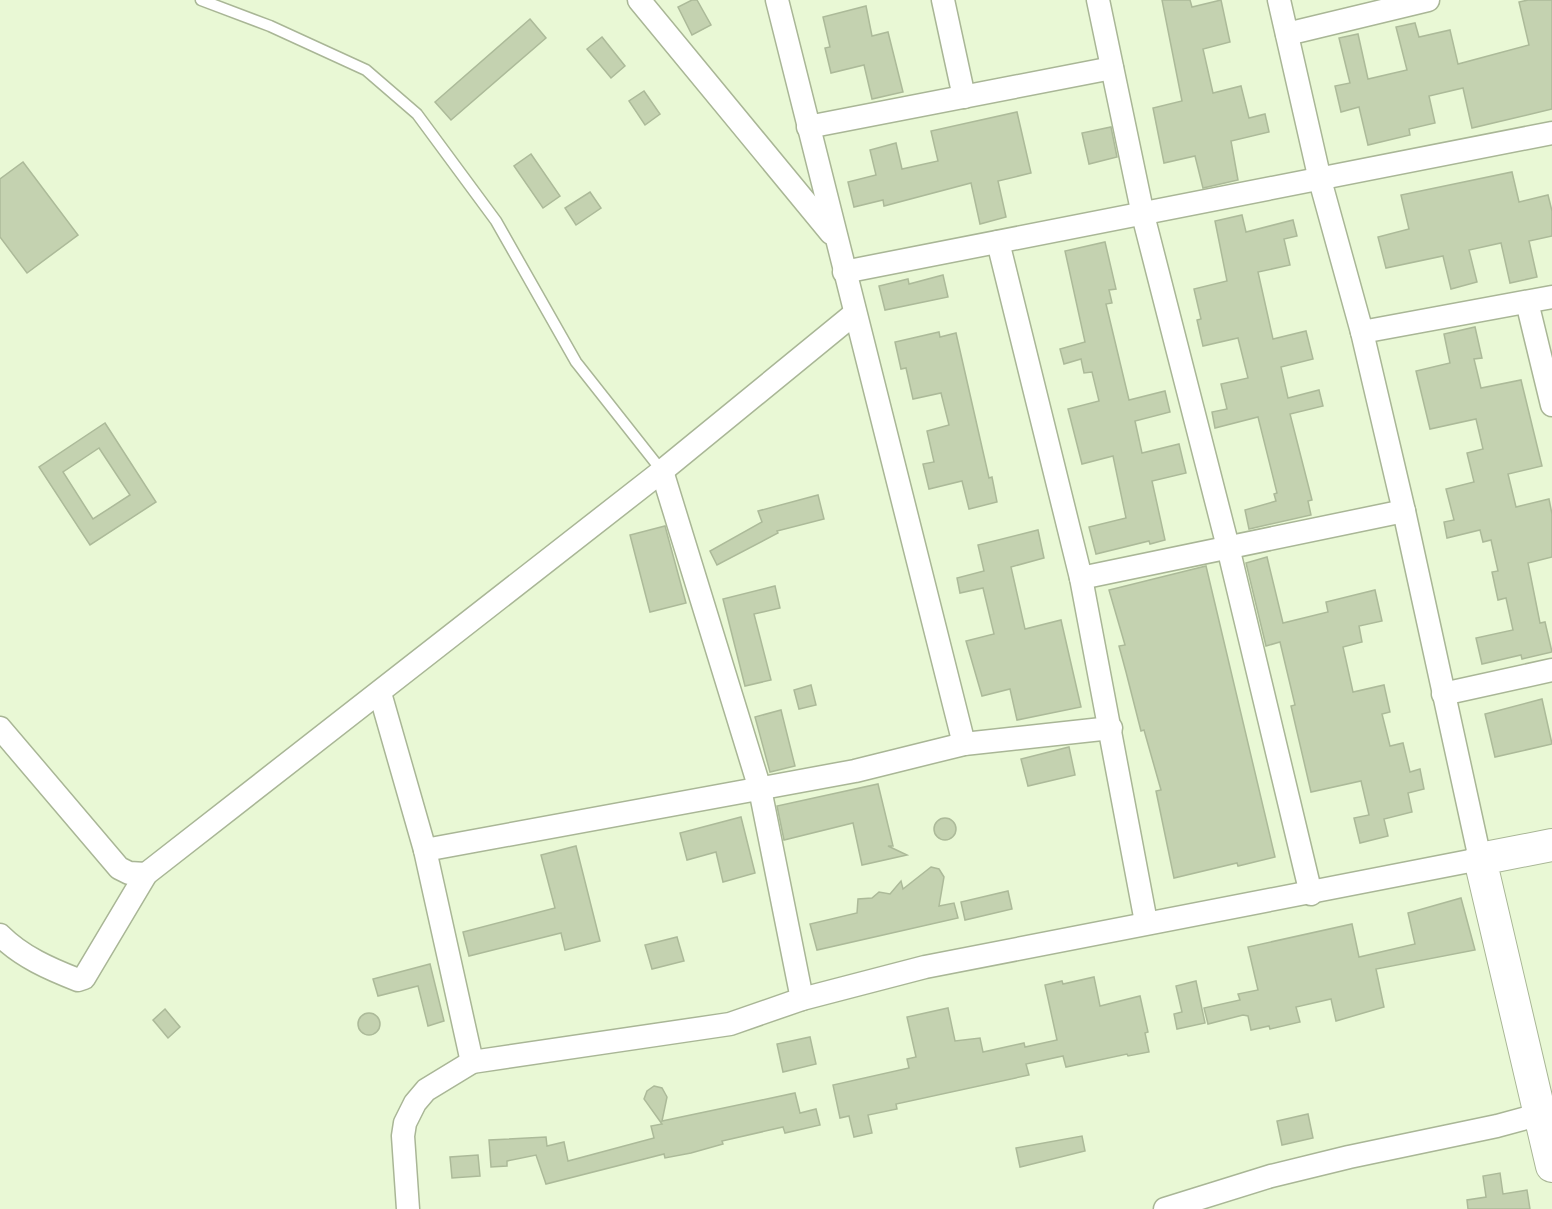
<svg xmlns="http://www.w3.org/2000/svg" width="1552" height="1209" font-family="'Noto Serif',serif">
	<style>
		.building { fill: #c4d2b0; stroke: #acba99; stroke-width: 1.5; fill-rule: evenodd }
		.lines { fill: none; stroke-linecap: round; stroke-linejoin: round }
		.lane-casing { stroke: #a9b696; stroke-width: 13 }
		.street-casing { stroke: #a9b696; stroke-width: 25 }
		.secondary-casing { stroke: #a9b696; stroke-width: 34 }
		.lane { stroke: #fff; stroke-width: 10 }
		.street { stroke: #fff; stroke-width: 22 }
		.secondary { stroke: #fff; stroke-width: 32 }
	</style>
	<rect width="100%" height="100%" fill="#e9f8d5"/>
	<g class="building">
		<path d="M 692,0 L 697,0 L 711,25 L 692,35 L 678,7 Z"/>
		<path d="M 1162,0 L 1190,0 L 1192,7 L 1221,0 L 1230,42 L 1203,49 L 1213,93 L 1241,86 L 1249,118 L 1265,114 L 1269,132 L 1231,141 L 1238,180 L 1203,188 L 1195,156 L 1164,163 L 1153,108 L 1182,101 Z"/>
		<path d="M 1528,0 L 1552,0 L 1552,109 L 1472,128 L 1463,88 L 1429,96 L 1435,123 L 1409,129 L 1410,135 L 1368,145 L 1359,107 L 1341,112 L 1335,86 L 1350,83 L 1339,38 L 1358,34 L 1368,79 L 1407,70 L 1396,27 L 1415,23 L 1419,37 L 1450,30 L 1458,64 L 1529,45 L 1519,2 Z"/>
		<path d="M 866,6 L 872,36 L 888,32 L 903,92 L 872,99 L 864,65 L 831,73 L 825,48 L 830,47 L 823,17 Z"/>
		<path d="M 530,19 L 546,38 L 451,120 L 435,102 Z"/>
		<path d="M 602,37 L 625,66 L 611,78 L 587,49 Z"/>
		<path d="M 644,91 L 660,114 L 645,125 L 629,101 Z"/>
		<path d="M 1017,112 L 1031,173 L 998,181 L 1006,217 L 980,224 L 971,183 L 884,206 L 883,200 L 854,207 L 848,182 L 876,175 L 870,150 L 896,143 L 902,169 L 938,161 L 931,131 Z"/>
		<path d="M 1111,127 L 1117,157 L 1089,164 L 1082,133 Z"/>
		<path d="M 531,154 L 560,196 L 543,208 L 514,166 Z"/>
		<path d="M 23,162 L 78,235 L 27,273 L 0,237 L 0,179 Z"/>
		<path d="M 1512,172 L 1519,202 L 1548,195 L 1552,211 L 1552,236 L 1529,241 L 1537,277 L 1510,283 L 1501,243 L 1469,250 L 1477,282 L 1451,289 L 1443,256 L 1386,268 L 1378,237 L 1409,229 L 1401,195 Z"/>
		<path d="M 590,192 L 601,208 L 576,225 L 565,208 Z"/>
		<path d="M 1242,215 L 1246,232 L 1293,220 L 1297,236 L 1284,239 L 1290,265 L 1258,272 L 1273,339 L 1306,331 L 1313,359 L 1281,367 L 1288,398 L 1319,390 L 1323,406 L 1290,414 L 1312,500 L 1308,501 L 1311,515 L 1249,529 L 1245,510 L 1276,501 L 1274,494 L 1277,493 L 1258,417 L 1215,428 L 1212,412 L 1227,409 L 1221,384 L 1248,378 L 1238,338 L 1203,346 L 1197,320 L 1201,319 L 1194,289 L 1227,281 L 1215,221 Z"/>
		<path d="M 1105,242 L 1116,289 L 1109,290 L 1112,303 L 1106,304 L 1129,400 L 1165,391 L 1170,412 L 1135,421 L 1142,453 L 1179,444 L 1186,473 L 1152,481 L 1165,540 L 1150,544 L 1149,541 L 1096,554 L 1089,527 L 1126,518 L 1113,456 L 1082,464 L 1068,409 L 1099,401 L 1092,372 L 1084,373 L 1081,359 L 1064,364 L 1060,349 L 1085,342 L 1065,251 Z"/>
		<path d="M 943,275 L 948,297 L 885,310 L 879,286 L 908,279 L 909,284 Z"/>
		<path d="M 1475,327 L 1482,358 L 1474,359 L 1481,388 L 1521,380 L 1542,466 L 1508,474 L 1516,507 L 1549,499 L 1552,514 L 1552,557 L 1528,563 L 1540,623 L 1545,622 L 1552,652 L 1522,659 L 1521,655 L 1482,664 L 1476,638 L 1513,630 L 1506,598 L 1498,600 L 1492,572 L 1498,571 L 1491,540 L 1483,542 L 1480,530 L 1447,538 L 1444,522 L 1454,520 L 1446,489 L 1474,482 L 1467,453 L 1483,449 L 1476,419 L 1430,429 L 1416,371 L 1450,363 L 1444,334 Z"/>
		<path d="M 939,332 L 940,337 L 956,333 L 989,478 L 992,477 L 997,502 L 969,509 L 962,481 L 929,489 L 923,464 L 934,462 L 927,431 L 949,425 L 941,393 L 913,399 L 906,368 L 901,369 L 895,342 Z"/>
		<path d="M 105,423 L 156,502 L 90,545 L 39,467 ZM 99,448 L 130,495 L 93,519 L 63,472 Z"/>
		<path d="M 818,495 L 824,519 L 777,531 L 778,533 L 717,565 L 710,551 L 762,522 L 758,511 Z"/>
		<path d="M 665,526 L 686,603 L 650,612 L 630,535 Z"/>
		<path d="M 1038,530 L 1044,558 L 1011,567 L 1025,629 L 1061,620 L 1081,707 L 1017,720 L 1010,689 L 982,696 L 966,641 L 994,634 L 983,588 L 960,593 L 957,578 L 984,571 L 978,545 Z"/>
		<path d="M 1267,557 L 1283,623 L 1328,612 L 1326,602 L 1375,590 L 1382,621 L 1359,626 L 1362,642 L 1343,647 L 1353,692 L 1384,685 L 1390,712 L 1382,714 L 1390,746 L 1403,743 L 1410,772 L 1420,769 L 1424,789 L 1408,793 L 1412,812 L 1384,819 L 1388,836 L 1360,843 L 1354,818 L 1369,815 L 1361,781 L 1311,792 L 1291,706 L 1295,705 L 1280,642 L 1266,646 L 1246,563 Z"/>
		<path d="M 1206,566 L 1275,857 L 1238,866 L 1237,863 L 1174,878 L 1156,791 L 1161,790 L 1144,730 L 1141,731 L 1126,672 L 1119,646 L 1125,645 L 1109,590 Z"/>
		<path d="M 775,586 L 780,608 L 754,614 L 771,680 L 745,686 L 723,599 Z"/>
		<path d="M 811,685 L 816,705 L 799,709 L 794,690 Z"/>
		<path d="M 1542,699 L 1552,744 L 1495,757 L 1485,714 Z"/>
		<path d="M 781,710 L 795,766 L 770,772 L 755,717 Z"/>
		<path d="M 1069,747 L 1075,775 L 1028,786 L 1021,759 Z"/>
		<path d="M 878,784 L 893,846 L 888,846 L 907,855 L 862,865 L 853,823 L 784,840 L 777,806 Z"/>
		<path d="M 741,817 L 755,873 L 723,882 L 716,852 L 687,860 L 680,833 Z"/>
		<circle cx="945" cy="829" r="11"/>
		<path d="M 576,846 L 600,941 L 565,950 L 561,933 L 469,956 L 463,932 L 555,908 L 541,855 Z"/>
		<path d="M 931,867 L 939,869 L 944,877 L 939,906 L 954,903 L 958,918 L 817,950 L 810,924 L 857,913 L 858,899 L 872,898 L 879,892 L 890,894 L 901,881 L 903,889 Z"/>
		<path d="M 1008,891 L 1012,909 L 965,920 L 961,902 Z"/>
		<path d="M 1461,898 L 1475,950 L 1376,969 L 1384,1007 L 1336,1021 L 1331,999 L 1296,1007 L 1300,1022 L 1270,1029 L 1269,1026 L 1251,1030 L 1248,1016 L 1243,1015 L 1208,1024 L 1204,1008 L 1240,1000 L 1238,994 L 1258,990 L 1248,947 L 1352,924 L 1359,957 L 1415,944 L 1408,913 Z"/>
		<path d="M 677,937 L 684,961 L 652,969 L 645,945 Z"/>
		<path d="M 430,964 L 444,1021 L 428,1026 L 418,986 L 378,996 L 373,979 Z"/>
		<path d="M 1094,977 L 1100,1006 L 1140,996 L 1148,1032 L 1145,1033 L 1149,1052 L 1128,1056 L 1127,1054 L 1066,1067 L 1063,1056 L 1026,1064 L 1029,1075 L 896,1104 L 897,1109 L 868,1115 L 872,1133 L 854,1137 L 849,1116 L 840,1118 L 833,1085 L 909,1068 L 907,1059 L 916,1057 L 907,1017 L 948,1008 L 955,1041 L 980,1038 L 983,1052 L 1024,1043 L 1025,1047 L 1057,1040 L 1045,985 L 1062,981 L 1063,984 Z"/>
		<path d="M 1196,981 L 1205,1023 L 1177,1029 L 1174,1014 L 1182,1012 L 1176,986 Z"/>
		<path d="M 165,1009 L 180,1027 L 168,1038 L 153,1020 Z"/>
		<circle cx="369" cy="1024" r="11"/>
		<path d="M 810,1037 L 816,1064 L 783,1072 L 777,1044 Z"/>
		<path d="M 654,1086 L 662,1088 L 667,1097 L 662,1121 L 795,1093 L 800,1113 L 816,1109 L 820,1125 L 785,1133 L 783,1127 L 722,1141 L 723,1144 L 691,1153 L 665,1158 L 664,1154 L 546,1184 L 536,1155 L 507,1161 L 507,1166 L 491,1167 L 489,1140 L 546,1137 L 547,1146 L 564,1142 L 568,1161 L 654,1138 L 651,1126 L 662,1124 L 644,1099 L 647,1091 Z"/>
		<path d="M 1308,1114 L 1313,1138 L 1282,1145 L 1277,1121 Z"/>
		<path d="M 1082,1136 L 1085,1151 L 1020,1167 L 1016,1148 Z"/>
		<path d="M 478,1155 L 480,1176 L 452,1178 L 450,1157 Z"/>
		<path d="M 1500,1173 L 1503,1194 L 1527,1190 L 1530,1209 L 1468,1209 L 1467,1200 L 1486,1197 L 1483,1176 Z"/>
	</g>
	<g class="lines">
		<defs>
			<path id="lane" d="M 201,0 L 270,26 L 366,70 L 417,114 L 496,221 L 576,362 L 662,471"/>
			<g id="street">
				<path d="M 639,0 L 831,233"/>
				<path d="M 777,0 L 964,744"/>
				<path d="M 943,0 L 964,97"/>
				<path d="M 1098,0 L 1143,215 L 1228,547 L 1311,894"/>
				<path d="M 1287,34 L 1428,0"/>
				<path d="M 808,127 L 1112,68"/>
				<path d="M 998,242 L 1081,578 L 1146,922"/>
				<path d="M 844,272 L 1552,133"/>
				<path d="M 1527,302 L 1552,405"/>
				<path d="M 1362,332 L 1552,297"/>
				<path d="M 662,471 L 760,789 L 802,999"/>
				<path d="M 1081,578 L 1404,511"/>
				<path d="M 380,693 L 425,850"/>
				<path d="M 1443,694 L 1552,670"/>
				<path d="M 0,728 L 119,868 L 129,873 L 146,874"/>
				<path d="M 0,935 C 22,957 50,969 78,980 L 84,978 L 146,874 L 662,471 L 854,314"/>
				<path d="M 472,1062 L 425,850 L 855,771 L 964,744 L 1111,728"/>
				<path d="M 408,1209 L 403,1136 L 405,1123 L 415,1103 L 426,1090 L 472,1062 L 730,1024 L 802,999 L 925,967 L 1480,859 L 1404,511 L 1362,332 L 1320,180 L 1279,0"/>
				<path d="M 1165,1209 L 1271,1176 L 1349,1157 L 1497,1126 L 1552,1111"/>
			</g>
			<path id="secondary" d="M 1552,845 L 1480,859 L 1552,1166"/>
		</defs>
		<use href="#lane" class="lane-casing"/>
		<use href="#street" class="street-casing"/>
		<use href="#secondary" class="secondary-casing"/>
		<use href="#lane" class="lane"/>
		<use href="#street" class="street"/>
		<use href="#secondary" class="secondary"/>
	</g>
</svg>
